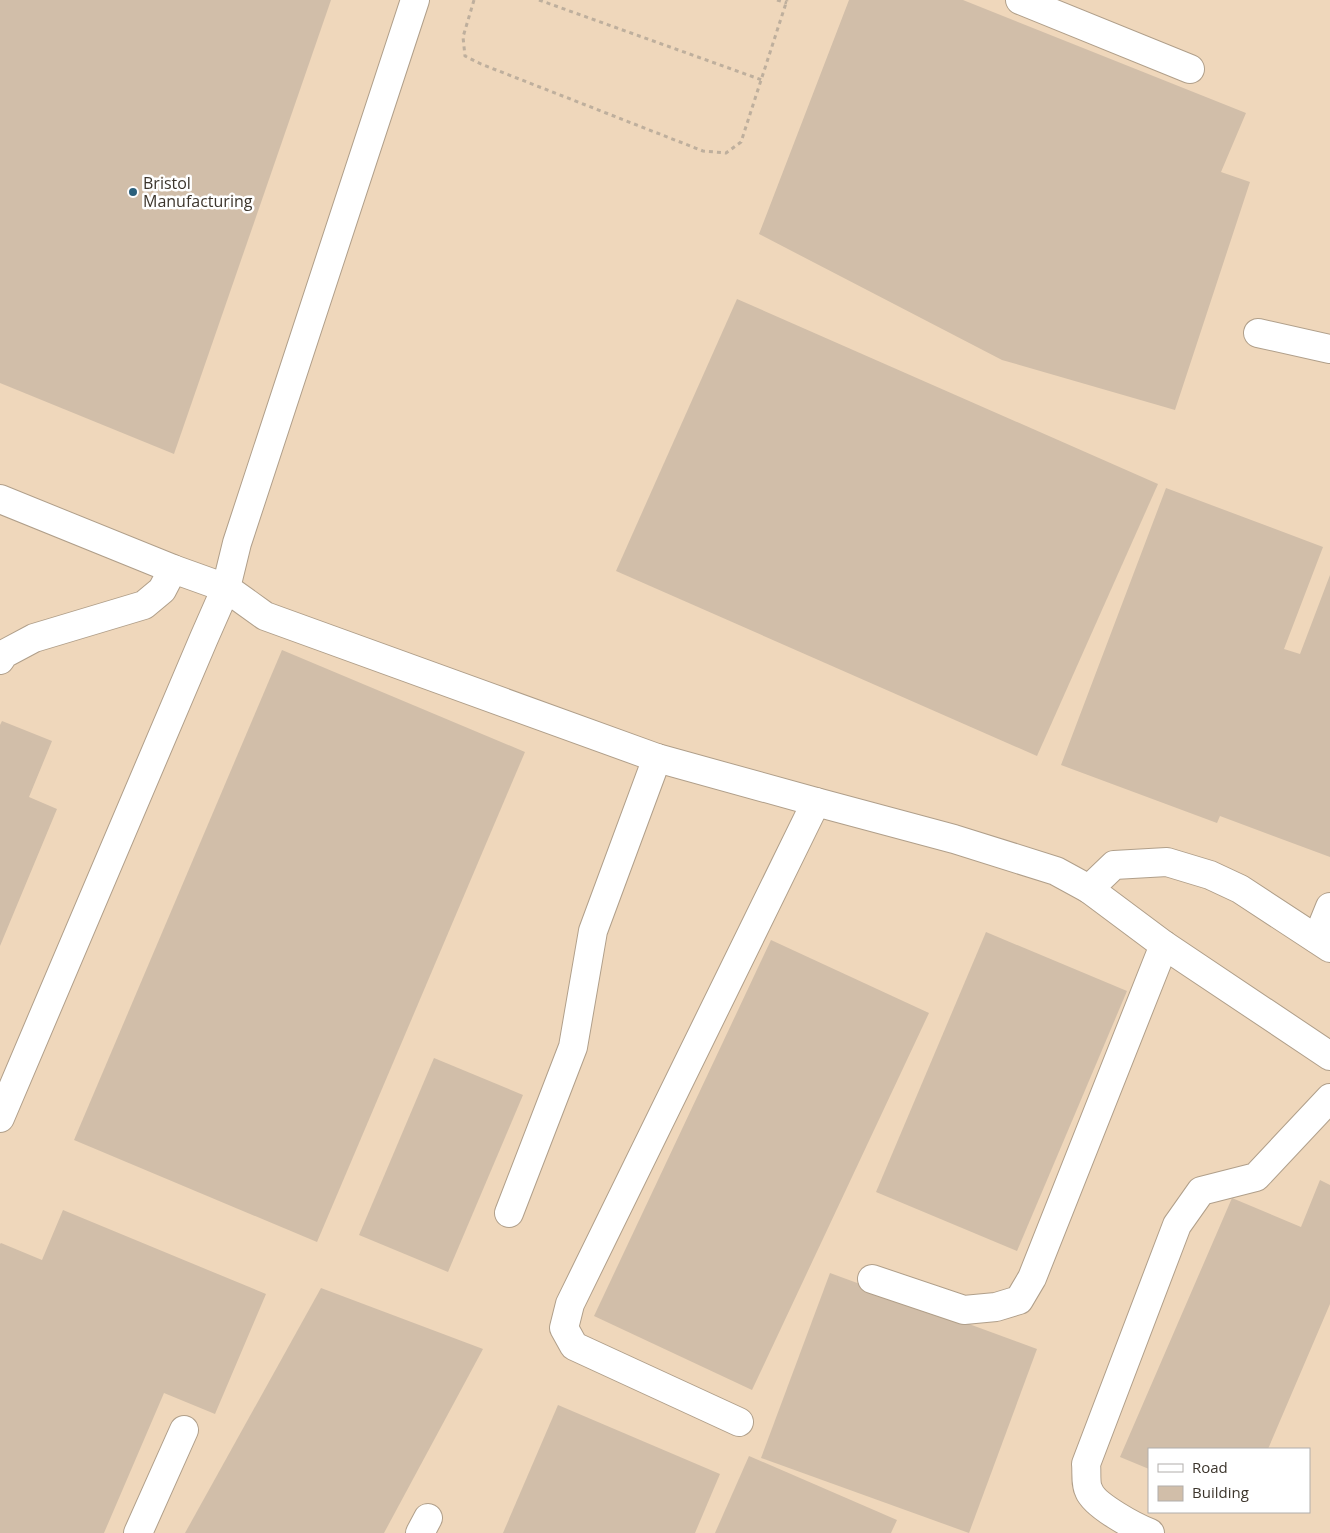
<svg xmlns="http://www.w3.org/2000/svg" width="1330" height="1533" font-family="'Open Sans',sans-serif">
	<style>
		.built { fill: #efd7bb; fill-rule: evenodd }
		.building { fill: #d1bea9 }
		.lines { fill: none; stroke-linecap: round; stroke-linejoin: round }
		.minor-casing { stroke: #b09f8a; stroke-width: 30 }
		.path { stroke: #beaf9d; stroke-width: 3; stroke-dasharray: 4 4; stroke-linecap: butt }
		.minor { stroke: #fff; stroke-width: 28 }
		.poi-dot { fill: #2b607c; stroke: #fff; stroke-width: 2 }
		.labels { text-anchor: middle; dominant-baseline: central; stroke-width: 5; stroke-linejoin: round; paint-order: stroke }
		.poi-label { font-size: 16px; fill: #3c352c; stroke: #fff; text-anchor: start }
	</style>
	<rect width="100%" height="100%" fill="#f6e4ce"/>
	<path class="built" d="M 0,0 L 1330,0 L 1330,1533 L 0,1533 ZM 1149,1449 L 1309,1449 L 1309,1512 L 1149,1512 Z"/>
	<g class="building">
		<path d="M 0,0 L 331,0 L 174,454 L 0,383 Z"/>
		<path d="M 849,0 L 963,0 L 1246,113 L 1221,172 L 1250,182 L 1175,410 L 1002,360 L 759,234 Z"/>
		<path d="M 737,299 L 1158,484 L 1037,756 L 616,571 Z"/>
		<path d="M 1166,488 L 1323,547 L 1284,649 L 1300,654 L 1330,575 L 1330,857 L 1220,816 L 1217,823 L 1061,765 Z"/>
		<path d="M 282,650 L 525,752 L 317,1242 L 74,1140 Z"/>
		<path d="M 2,721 L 52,741 L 29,797 L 57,809 L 0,946 L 0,725 Z"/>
		<path d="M 986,932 L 1127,991 L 1017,1251 L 876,1192 Z"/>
		<path d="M 771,940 L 929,1013 L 752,1390 L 594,1316 Z"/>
		<path d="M 434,1058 L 523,1095 L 448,1272 L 359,1235 Z"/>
		<path d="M 1320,1180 L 1330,1185 L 1330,1304 L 1268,1449 L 1149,1449 L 1149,1469 L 1120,1457 L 1232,1198 L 1301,1227 Z"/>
		<path d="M 63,1210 L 266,1294 L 215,1414 L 164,1393 L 104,1533 L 0,1533 L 0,1244 L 1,1243 L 42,1260 Z"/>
		<path d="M 830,1273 L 1037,1349 L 969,1533 L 761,1458 Z"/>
		<path d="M 321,1288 L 483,1349 L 384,1533 L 185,1533 Z"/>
		<path d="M 558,1405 L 720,1474 L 695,1533 L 503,1533 Z"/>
		<path d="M 749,1456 L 897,1520 L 891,1533 L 715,1533 Z"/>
	</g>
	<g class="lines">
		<defs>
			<g id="minor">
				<path d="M 415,0 L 237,543 L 226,588 L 265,616 L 657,758 L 816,802 L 954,839 L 1056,871 L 1089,889 L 1164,945 L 1330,1056"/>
				<path d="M 1020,0 L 1190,69"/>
				<path d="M 1258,333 L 1330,349"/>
				<path d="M 0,499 L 173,569 L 226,588 L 204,638 L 0,1118"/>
				<path d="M 0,660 L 4,654 L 34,638 L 144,605 L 162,590 L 173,569"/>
				<path d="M 1089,889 L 1114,865 L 1167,862 L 1210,875 L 1240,889 L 1330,948"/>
				<path d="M 1317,939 L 1330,907"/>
				<path d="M 509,1213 L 573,1047 L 593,931 L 657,758"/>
				<path d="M 872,1279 L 964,1310 L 996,1307 L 1019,1300 L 1032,1278 L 1164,945"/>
				<path d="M 739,1422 L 574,1346 L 564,1328 L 570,1304 L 816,802"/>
				<path d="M 138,1533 L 184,1430"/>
				<path d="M 420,1533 L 428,1518"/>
				<path d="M 1150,1533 C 1135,1527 1095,1506 1089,1491 C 1085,1484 1087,1472 1086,1464 L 1177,1225 L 1201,1191 L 1256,1177 L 1330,1098"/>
			</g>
		</defs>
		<use href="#minor" class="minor-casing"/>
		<g class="path">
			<path d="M 474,0 L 463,37 L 465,56 L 481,64 L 703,151 L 726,153 L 741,142 L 787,0"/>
			<path d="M 539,0 L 762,80"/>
			<path d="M 777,0 L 787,3"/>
		</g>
		<use href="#minor" class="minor"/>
	</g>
	<circle class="poi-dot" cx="133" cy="192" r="5"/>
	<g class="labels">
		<g class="poi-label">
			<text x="143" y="183">Bristol<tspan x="143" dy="18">Manufacturing</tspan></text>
		</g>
	</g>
	<rect x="1148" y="1448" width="162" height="65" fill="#ffffff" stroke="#b1aeab"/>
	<rect x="1158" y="1464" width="25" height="8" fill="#ffffff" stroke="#b1aeab"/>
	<text x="1192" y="1473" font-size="15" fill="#3c352c">Road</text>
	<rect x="1158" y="1486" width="25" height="15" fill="#d1bea9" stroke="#b1aeab"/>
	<text x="1192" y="1498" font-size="15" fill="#3c352c">Building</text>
</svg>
